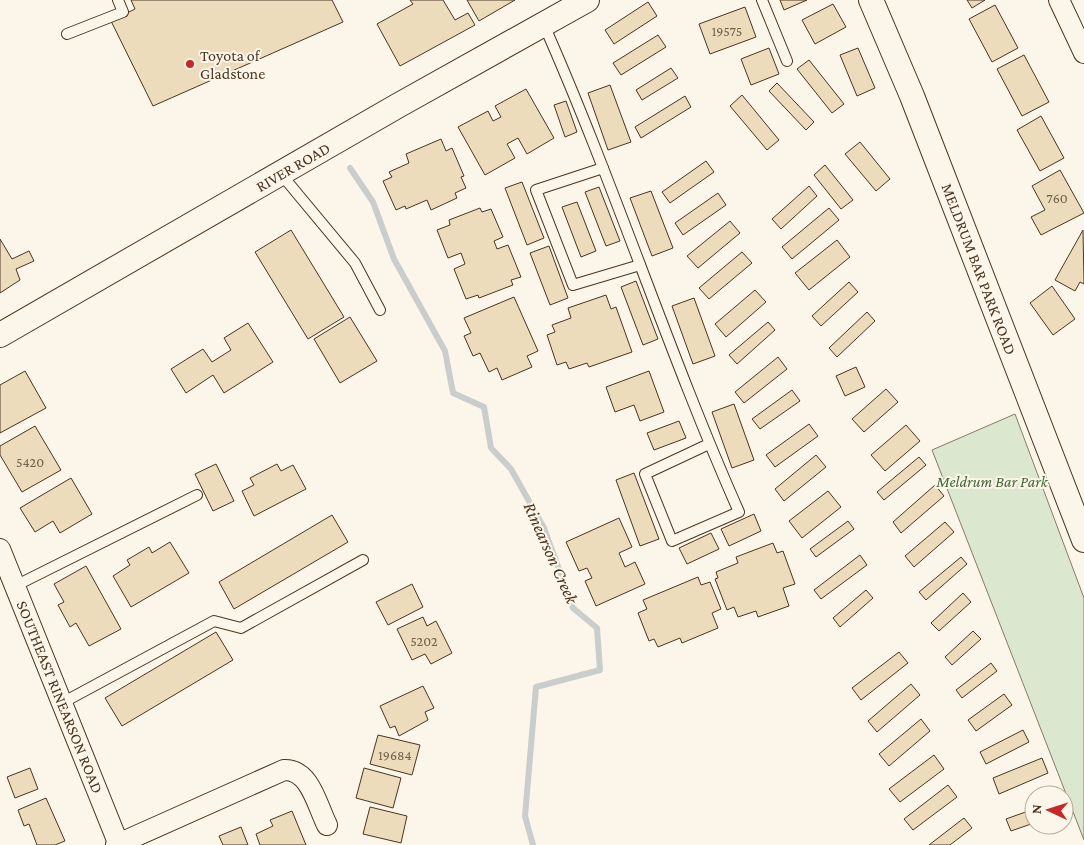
<svg xmlns="http://www.w3.org/2000/svg" width="1084" height="845" font-family="'Crimson Pro',serif">
	<style>
		.green { fill: #dce7d0; stroke: #887966 }
		.lines { fill: none; stroke-linecap: round; stroke-linejoin: round }
		.stream { stroke: #c9cecd; stroke-width: 6 }
		.building { fill: #ecdcbc; stroke: #4a3520 }
		.service-casing { stroke: #4a3520; stroke-width: 12 }
		.minor-casing { stroke: #4a3520; stroke-width: 22 }
		.tertiary-casing { stroke: #4a3520; stroke-width: 26 }
		.service { stroke: #fbf6e9; stroke-width: 10 }
		.minor { stroke: #fbf6e9; stroke-width: 20 }
		.tertiary { stroke: #fbf6e9; stroke-width: 24 }
		.poi-dot { fill: #c62828; stroke: #fbf6e9; stroke-width: 2 }
		.labels { text-anchor: middle; dominant-baseline: central; stroke-width: 4; stroke-linejoin: round; paint-order: stroke }
		.number-label { font-size: 14px; fill: #725f47 }
		.poi-label { font-size: 16px; fill: #4a3520; stroke: #fbf6e9; text-anchor: start }
		.street-label { font-size: 16px; fill: #4a3520; stroke: #fbf6e9 }
		.park-label { font-size: 16px; font-style: italic; fill: #436837; stroke: #fbf6e9 }
		.water-label { font-size: 18px; font-style: italic; fill: #4a3520; stroke: #fbf6e9 }
	</style>
	<rect width="100%" height="100%" fill="#fbf6e9"/>
	<path class="green" d="M 1015,414 L 1084,598 L 1084,840 L 932,450 Z"/>
	<g class="lines">
		<path class="stream" d="M 350,168 L 373,202 L 394,259 L 445,351 L 453,393 L 484,407 L 491,448 L 511,469 L 544,528 L 573,608 L 597,628 L 600,670 L 536,687 L 525,816 L 533,845"/>
	</g>
	<g class="building">
		<path d="M 131,0 L 332,0 L 343,22 L 153,106 L 111,21 L 135,9 Z"/>
		<path d="M 410,0 L 443,0 L 455,20 L 468,13 L 475,25 L 400,66 L 377,24 L 413,4 Z"/>
		<path d="M 467,0 L 515,0 L 479,21 Z"/>
		<path d="M 780,0 L 807,0 L 784,10 Z"/>
		<path d="M 967,0 L 985,0 L 972,8 Z"/>
		<path d="M 648,2 L 657,16 L 614,44 L 605,30 Z"/>
		<path d="M 833,4 L 846,27 L 815,44 L 802,20 Z"/>
		<path d="M 995,5 L 1018,48 L 992,62 L 969,19 Z"/>
		<path d="M 745,7 L 756,37 L 710,54 L 699,24 Z"/>
		<path d="M 658,35 L 666,47 L 621,75 L 613,63 Z"/>
		<path d="M 769,48 L 779,74 L 751,85 L 741,59 Z"/>
		<path d="M 858,48 L 875,88 L 857,96 L 840,55 Z"/>
		<path d="M 1024,55 L 1049,102 L 1022,116 L 997,69 Z"/>
		<path d="M 809,60 L 844,104 L 832,113 L 797,69 Z"/>
		<path d="M 671,68 L 678,78 L 642,100 L 636,90 Z"/>
		<path d="M 777,83 L 814,122 L 806,130 L 769,91 Z"/>
		<path d="M 610,85 L 631,142 L 608,150 L 588,93 Z"/>
		<path d="M 526,89 L 554,138 L 527,154 L 518,138 L 507,144 L 515,158 L 485,175 L 458,127 L 488,111 L 493,121 L 501,117 L 495,106 Z"/>
		<path d="M 742,95 L 779,140 L 767,150 L 730,106 Z"/>
		<path d="M 685,96 L 691,107 L 641,138 L 635,127 Z"/>
		<path d="M 566,101 L 577,132 L 565,137 L 554,105 Z"/>
		<path d="M 1041,116 L 1064,158 L 1040,171 L 1017,130 Z"/>
		<path d="M 441,139 L 446,151 L 452,148 L 464,176 L 461,177 L 466,188 L 455,193 L 457,198 L 431,210 L 427,200 L 406,209 L 405,206 L 396,210 L 383,181 L 392,177 L 389,172 L 409,163 L 406,154 Z"/>
		<path d="M 860,142 L 890,179 L 876,191 L 845,154 Z"/>
		<path d="M 706,161 L 714,172 L 670,203 L 662,192 Z"/>
		<path d="M 825,165 L 853,200 L 841,209 L 814,175 Z"/>
		<path d="M 1060,170 L 1084,213 L 1041,235 L 1031,217 L 1045,210 L 1032,186 Z"/>
		<path d="M 522,182 L 544,238 L 527,245 L 505,188 Z"/>
		<path d="M 809,186 L 817,196 L 781,229 L 772,219 Z"/>
		<path d="M 599,187 L 620,241 L 606,246 L 585,192 Z"/>
		<path d="M 651,191 L 673,248 L 652,256 L 630,198 Z"/>
		<path d="M 718,193 L 726,205 L 683,235 L 675,223 Z"/>
		<path d="M 577,202 L 596,251 L 581,257 L 562,207 Z"/>
		<path d="M 480,208 L 482,212 L 491,209 L 503,237 L 494,241 L 497,249 L 508,245 L 521,277 L 511,280 L 513,285 L 479,298 L 478,295 L 466,299 L 454,269 L 465,264 L 461,253 L 448,258 L 437,230 L 450,225 L 449,220 Z"/>
		<path d="M 829,208 L 839,220 L 792,259 L 782,247 Z"/>
		<path d="M 730,221 L 740,233 L 698,268 L 687,256 Z"/>
		<path d="M 291,230 L 344,317 L 308,339 L 255,252 Z"/>
		<path d="M 1083,230 L 1084,284 L 1080,282 L 1075,291 L 1055,280 Z"/>
		<path d="M 0,239 L 12,259 L 29,251 L 34,261 L 16,269 L 20,280 L 0,293 Z"/>
		<path d="M 837,240 L 850,257 L 809,290 L 795,273 Z"/>
		<path d="M 549,246 L 568,298 L 550,305 L 530,253 Z"/>
		<path d="M 742,252 L 752,263 L 709,299 L 699,288 Z"/>
		<path d="M 636,281 L 658,339 L 643,345 L 621,287 Z"/>
		<path d="M 849,282 L 858,292 L 821,326 L 812,316 Z"/>
		<path d="M 1052,286 L 1075,319 L 1053,335 L 1030,303 Z"/>
		<path d="M 755,290 L 766,302 L 726,337 L 715,324 Z"/>
		<path d="M 606,295 L 611,309 L 616,307 L 632,352 L 589,367 L 587,363 L 569,369 L 566,362 L 557,365 L 547,335 L 555,332 L 552,325 L 571,318 L 568,308 Z"/>
		<path d="M 514,297 L 538,351 L 527,356 L 532,367 L 502,380 L 497,368 L 489,372 L 480,353 L 473,356 L 464,336 L 471,333 L 464,318 Z"/>
		<path d="M 694,298 L 715,356 L 693,364 L 672,306 Z"/>
		<path d="M 867,312 L 875,321 L 837,357 L 829,348 Z"/>
		<path d="M 350,317 L 377,361 L 340,383 L 314,339 Z"/>
		<path d="M 768,322 L 775,330 L 737,364 L 729,355 Z"/>
		<path d="M 248,323 L 273,362 L 224,393 L 213,375 L 186,393 L 171,369 L 203,349 L 212,362 L 231,350 L 224,338 Z"/>
		<path d="M 778,357 L 787,369 L 744,403 L 735,392 Z"/>
		<path d="M 856,367 L 865,387 L 845,396 L 836,376 Z"/>
		<path d="M 25,371 L 46,408 L 0,433 L 0,385 Z"/>
		<path d="M 649,371 L 664,412 L 640,421 L 634,405 L 615,412 L 606,387 Z"/>
		<path d="M 886,389 L 898,402 L 864,432 L 852,419 Z"/>
		<path d="M 792,390 L 800,401 L 760,429 L 752,419 Z"/>
		<path d="M 734,404 L 754,460 L 732,468 L 712,412 Z"/>
		<path d="M 679,421 L 686,438 L 654,450 L 647,433 Z"/>
		<path d="M 809,424 L 818,436 L 775,467 L 766,455 Z"/>
		<path d="M 906,425 L 920,441 L 885,471 L 871,455 Z"/>
		<path d="M 35,426 L 61,470 L 22,492 L 0,455 L 0,446 Z"/>
		<path d="M 816,455 L 826,467 L 784,501 L 775,489 Z"/>
		<path d="M 919,457 L 926,465 L 884,500 L 877,492 Z"/>
		<path d="M 216,464 L 234,501 L 213,511 L 195,474 Z"/>
		<path d="M 277,464 L 281,471 L 293,465 L 306,489 L 254,516 L 242,491 L 254,485 L 250,478 Z"/>
		<path d="M 634,473 L 659,539 L 640,546 L 616,480 Z"/>
		<path d="M 71,478 L 92,514 L 60,533 L 53,521 L 35,532 L 20,508 Z"/>
		<path d="M 935,485 L 944,496 L 901,533 L 893,522 Z"/>
		<path d="M 828,491 L 841,507 L 802,538 L 789,521 Z"/>
		<path d="M 754,514 L 761,531 L 729,546 L 721,529 Z"/>
		<path d="M 332,515 L 348,542 L 234,609 L 219,582 Z"/>
		<path d="M 619,518 L 632,547 L 619,553 L 625,567 L 635,562 L 645,584 L 596,606 L 585,581 L 592,578 L 587,568 L 579,571 L 566,542 Z"/>
		<path d="M 848,521 L 854,529 L 816,557 L 810,549 Z"/>
		<path d="M 945,522 L 954,532 L 914,567 L 905,556 Z"/>
		<path d="M 711,533 L 719,549 L 687,564 L 679,548 Z"/>
		<path d="M 170,542 L 189,573 L 131,607 L 113,576 L 130,565 L 127,560 L 149,547 L 152,553 Z"/>
		<path d="M 773,543 L 777,553 L 783,551 L 795,584 L 783,588 L 789,606 L 758,617 L 756,611 L 738,617 L 734,607 L 727,610 L 715,579 L 718,578 L 716,572 L 738,563 L 736,557 Z"/>
		<path d="M 860,555 L 867,565 L 821,599 L 814,590 Z"/>
		<path d="M 961,557 L 967,564 L 926,600 L 919,592 Z"/>
		<path d="M 86,566 L 121,629 L 89,646 L 76,623 L 70,627 L 58,605 L 64,602 L 54,584 Z"/>
		<path d="M 698,577 L 701,585 L 710,582 L 721,609 L 712,613 L 718,628 L 682,643 L 680,638 L 658,647 L 654,639 L 649,641 L 638,613 L 647,609 L 643,600 Z"/>
		<path d="M 412,584 L 423,607 L 388,625 L 376,602 Z"/>
		<path d="M 866,590 L 873,598 L 840,627 L 833,618 Z"/>
		<path d="M 963,593 L 971,602 L 939,631 L 931,623 Z"/>
		<path d="M 423,617 L 427,626 L 436,621 L 452,653 L 431,664 L 425,654 L 412,660 L 397,629 Z"/>
		<path d="M 973,631 L 981,639 L 952,665 L 945,657 Z"/>
		<path d="M 216,632 L 233,660 L 122,726 L 105,698 Z"/>
		<path d="M 899,652 L 908,663 L 861,700 L 852,688 Z"/>
		<path d="M 991,663 L 997,671 L 962,698 L 956,690 Z"/>
		<path d="M 911,684 L 920,695 L 877,732 L 868,721 Z"/>
		<path d="M 423,686 L 434,708 L 425,712 L 428,720 L 399,736 L 395,726 L 390,728 L 380,706 Z"/>
		<path d="M 1004,694 L 1012,705 L 976,731 L 968,720 Z"/>
		<path d="M 921,719 L 930,731 L 889,766 L 879,754 Z"/>
		<path d="M 1023,730 L 1029,742 L 986,764 L 980,752 Z"/>
		<path d="M 378,735 L 420,745 L 412,775 L 370,764 Z"/>
		<path d="M 934,755 L 944,769 L 900,802 L 889,789 Z"/>
		<path d="M 1042,758 L 1048,773 L 999,794 L 993,778 Z"/>
		<path d="M 30,768 L 38,789 L 15,798 L 7,777 Z"/>
		<path d="M 364,768 L 401,778 L 393,808 L 356,798 Z"/>
		<path d="M 948,785 L 957,797 L 913,830 L 904,819 Z"/>
		<path d="M 46,798 L 65,841 L 55,845 L 37,845 L 29,824 L 24,826 L 18,810 Z"/>
		<path d="M 370,807 L 407,816 L 401,843 L 363,834 Z"/>
		<path d="M 1034,809 L 1034,823 L 1011,831 L 1006,819 Z"/>
		<path d="M 292,811 L 306,845 L 260,845 L 256,834 L 273,826 L 270,820 Z"/>
		<path d="M 964,818 L 972,828 L 950,845 L 929,845 Z"/>
		<path d="M 241,827 L 248,845 L 223,845 L 219,836 Z"/>
	</g>
	<g class="lines">
		<defs>
			<g id="service">
				<path d="M 762,0 L 787,61"/>
				<path d="M 544,25 C 615,185 668,352 739,512 L 672,541 L 645,474 L 709,444"/>
				<path d="M 67,34 L 123,12 L 118,0"/>
				<path d="M 603,168 L 536,190 L 573,285 L 640,265"/>
				<path d="M 281,174 L 355,263 L 380,310"/>
				<path d="M 15,586 L 197,495"/>
				<path d="M 62,703 L 214,621 L 241,628 L 363,560"/>
			</g>
			<g id="minor">
				<path d="M 1059,0 L 1084,53"/>
				<path d="M 0,549 L 119,845"/>
				<path d="M 116,845 L 284,770 C 310,769 317,805 327,825"/>
			</g>
			<g id="tertiary">
				<path d="M 871,0 L 912,96 L 1084,540"/>
				<path d="M 0,335 L 399,105 L 587,0"/>
			</g>
		</defs>
		<use href="#service" class="service-casing"/>
		<use href="#minor" class="minor-casing"/>
		<use href="#tertiary" class="tertiary-casing"/>
		<use href="#service" class="service"/>
		<use href="#minor" class="minor"/>
		<use href="#tertiary" class="tertiary"/>
	</g>
	<circle class="poi-dot" cx="190" cy="64" r="5"/>
	<g class="labels">
		<g class="number-label">
			<text x="727" y="31">19575</text>
			<text x="1057" y="198">760</text>
			<text x="30" y="462">5420</text>
			<text x="424" y="641">5202</text>
			<text x="395" y="755">19684</text>
		</g>
		<g class="poi-label">
			<text x="200" y="55">Toyota of<tspan x="200" dy="18">Gladstone</tspan></text>
		</g>
		<g class="street-label">
			<text transform="translate(293 167) rotate(-30)">RIVER ROAD</text>
			<text transform="translate(979 269) rotate(69)">MELDRUM BAR PARK ROAD</text>
			<text transform="translate(60 697) rotate(68)">SOUTHEAST RINEARSON ROAD</text>
		</g>
		<g class="park-label">
			<text x="992" y="481">Meldrum Bar Park</text>
		</g>
		<g class="water-label">
			<text transform="translate(551 553) rotate(66)">Rinearson Creek</text>
		</g>
	</g>
	<g transform="translate(1049 810) rotate(274)"><circle r="24" fill="#fbf6e9" stroke="#b4a999"/>
	<path d="M0-4L9 19L0 12L-9 19Z" fill="#c62828"/>
	<text y="-8" font-size="14" font-weight="bold" text-anchor="middle" fill="#4a3520">N</text>
	</g>
</svg>
